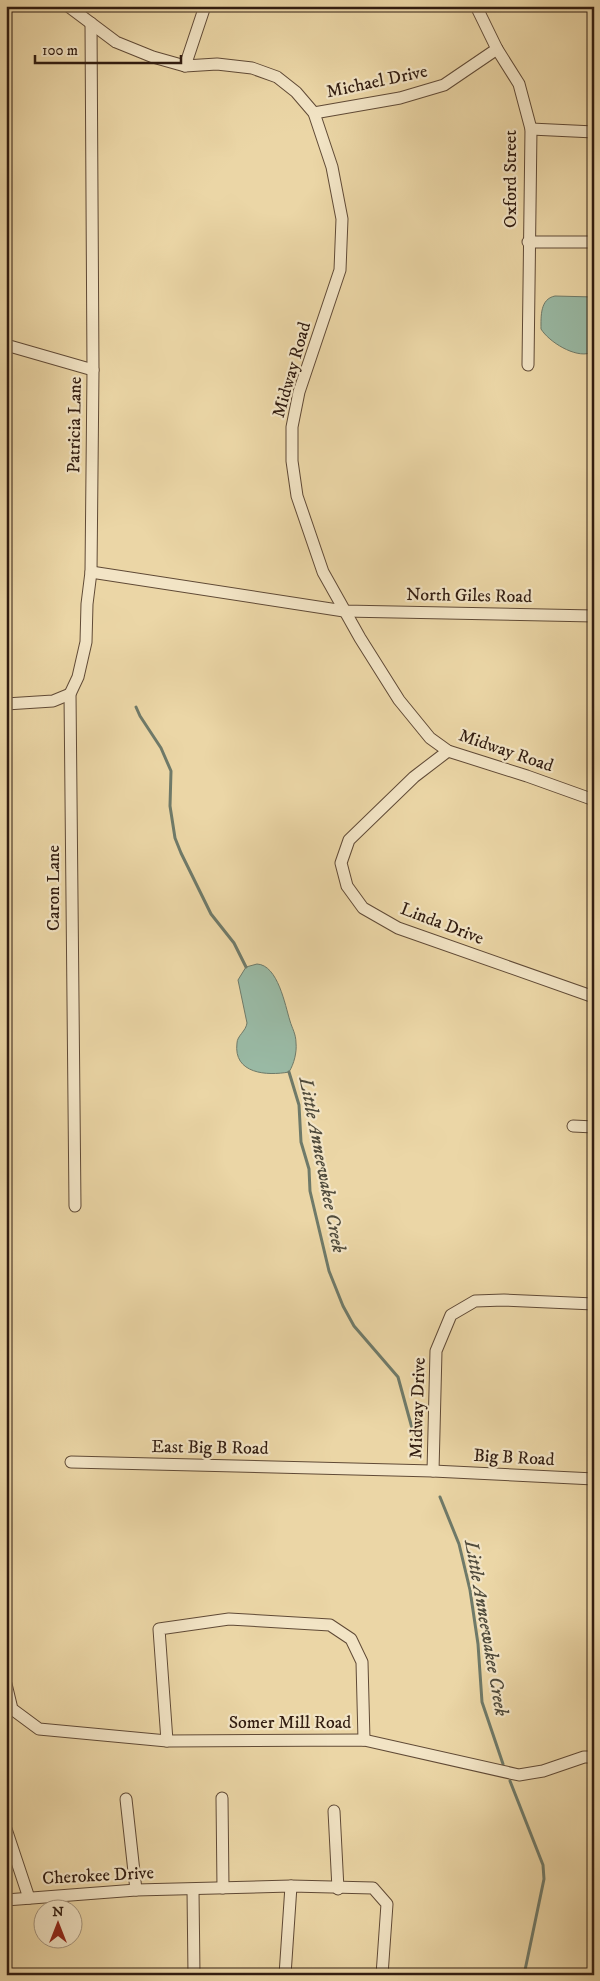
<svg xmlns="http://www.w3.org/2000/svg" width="600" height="1981" font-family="'IM FELL DW Pica',serif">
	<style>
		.water { fill: #99b9a4; stroke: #6f7a69 }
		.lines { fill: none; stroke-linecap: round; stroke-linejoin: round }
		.stream { stroke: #6f7a69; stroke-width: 3 }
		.minor-casing { stroke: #604a36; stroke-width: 13 }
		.minor { stroke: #f2e4c5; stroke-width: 11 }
		.labels { text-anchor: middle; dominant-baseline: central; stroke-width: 4.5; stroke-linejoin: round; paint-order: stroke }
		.street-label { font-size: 18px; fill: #311c10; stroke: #f2e4c5 }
		.water-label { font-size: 19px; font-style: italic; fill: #504b3c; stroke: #f2e4c5 }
	</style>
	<rect width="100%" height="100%" fill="#ebd6a6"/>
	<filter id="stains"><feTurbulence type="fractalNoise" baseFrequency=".004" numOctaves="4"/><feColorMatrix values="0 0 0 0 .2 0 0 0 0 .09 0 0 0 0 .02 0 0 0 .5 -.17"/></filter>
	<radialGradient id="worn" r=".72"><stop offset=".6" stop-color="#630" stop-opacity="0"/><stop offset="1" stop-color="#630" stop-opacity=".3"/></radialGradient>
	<g class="water">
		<path d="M 555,296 L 594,297 L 594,347 L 590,353 C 575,358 549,342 541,329 C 541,316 540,299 555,296 Z"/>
		<path d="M 257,964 C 278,965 285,1005 290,1021 C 292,1028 296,1034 296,1043 C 297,1052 294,1064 289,1072 C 267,1076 233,1074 237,1043 C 237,1036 246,1031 247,1023 L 238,980 L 246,967 Z"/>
	</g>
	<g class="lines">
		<g class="stream">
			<path d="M 136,707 L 140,716 L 161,748 L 171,771 L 170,806 L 175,838 L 181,853 L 211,914 L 234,943 L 246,967"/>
			<path d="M 289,1072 L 299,1105 L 301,1142 L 309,1169 L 310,1191 L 329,1271 L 343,1306 L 354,1326 L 398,1377 L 418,1450"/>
			<path d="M 440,1497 L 459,1544 L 470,1590 L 478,1644 L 482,1702 L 503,1764"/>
			<path d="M 510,1781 L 543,1865 L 544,1879 L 524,1975"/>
		</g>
		<defs>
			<g id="minor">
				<path d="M 68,6 L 116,42 L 153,57 L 185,66 L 217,64 L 252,68 L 277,77 L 296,92 L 314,113 L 332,167 L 342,219 L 340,270 L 299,392 L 292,427 L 292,461 L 297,496 L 323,572 L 360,638 L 399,700 L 430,738 L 448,751 L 527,776 L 594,800"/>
				<path d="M 476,6 L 497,49 L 519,84 L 531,129 L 528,365"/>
				<path d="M 185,66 L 205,6"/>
				<path d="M 314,113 L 400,98 L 444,85 L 497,49"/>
				<path d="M 531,129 L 594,132"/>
				<path d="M 528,242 L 594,242"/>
				<path d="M 6,345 L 93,370"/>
				<path d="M 91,572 L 344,611 L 594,616"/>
				<path d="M 6,704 L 53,701 L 70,694"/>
				<path d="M 448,751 L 414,777 L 349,840 L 341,863 L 347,886 L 363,908 L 398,928 L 594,997"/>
				<path d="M 573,1126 L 594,1127"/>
				<path d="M 75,1206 L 70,694 L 78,677 L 86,642 L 87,604 L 91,572 L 93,370 L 91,23"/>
				<path d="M 71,1462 L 433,1471 L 594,1479"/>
				<path d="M 433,1471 L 436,1351 L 451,1315 L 475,1301 L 504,1300 L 594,1304"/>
				<path d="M 6,1684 L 12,1709 L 39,1729 L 167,1741 L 364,1740 L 519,1775 L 543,1771 L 584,1757 L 594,1757"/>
				<path d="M 167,1741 L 159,1629 L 229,1619 L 330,1625 L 351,1639 L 362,1662 L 364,1740"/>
				<path d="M 222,1798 L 223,1888"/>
				<path d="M 126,1799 L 136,1890"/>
				<path d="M 334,1811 L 338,1889"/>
				<path d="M 6,1829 L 29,1898"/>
				<path d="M 193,1890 L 194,1975"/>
				<path d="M 6,1900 L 136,1890 L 291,1886 L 373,1888 L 387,1904 L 382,1975"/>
				<path d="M 285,1975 L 291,1886"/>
			</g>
		</defs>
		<use href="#minor" class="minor-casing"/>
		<use href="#minor" class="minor"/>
	</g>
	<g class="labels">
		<g class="street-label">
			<text transform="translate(377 82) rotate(-12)">Michael Drive</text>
			<text transform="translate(511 179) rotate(-90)">Oxford Street</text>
			<text transform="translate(292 370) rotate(-74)">Midway Road</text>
			<text transform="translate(75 425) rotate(-89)">Patricia Lane</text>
			<text transform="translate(469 596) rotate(1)">North Giles Road</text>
			<text transform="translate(506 751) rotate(19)">Midway Road</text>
			<text transform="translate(54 888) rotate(-90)">Caron Lane</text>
			<text transform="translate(442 924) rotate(21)">Linda Drive</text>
			<text transform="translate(418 1408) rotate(-88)">Midway Drive</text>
			<text transform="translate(210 1448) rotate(1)">East Big B Road</text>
			<text transform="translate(514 1458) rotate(3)">Big B Road</text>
			<text x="290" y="1723">Somer Mill Road</text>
			<text transform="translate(98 1876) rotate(-3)">Cherokee Drive</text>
		</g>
		<g class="water-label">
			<text transform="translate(322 1165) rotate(79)">Little Anneewakee Creek</text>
			<text transform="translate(486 1628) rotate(80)">Little Anneewakee Creek</text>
		</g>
	</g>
	<rect width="600" height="1981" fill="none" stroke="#ebd6a6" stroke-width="25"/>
	<rect x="8" y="8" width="585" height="1966" fill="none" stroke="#311c10" stroke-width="2.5"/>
	<rect x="12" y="12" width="575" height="1956" fill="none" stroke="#311c10"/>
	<g transform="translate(58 1924)"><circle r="24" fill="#f2e4c5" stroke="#a5947d"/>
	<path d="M0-4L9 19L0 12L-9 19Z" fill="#8f2418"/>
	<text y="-8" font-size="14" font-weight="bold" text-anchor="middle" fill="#311c10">N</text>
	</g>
	<path d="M35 55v8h146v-8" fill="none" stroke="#311c10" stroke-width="2.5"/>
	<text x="42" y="55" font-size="15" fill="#311c10" stroke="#f2e4c5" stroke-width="4" paint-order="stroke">100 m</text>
	<rect width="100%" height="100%" filter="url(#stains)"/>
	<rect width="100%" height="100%" fill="url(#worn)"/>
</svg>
